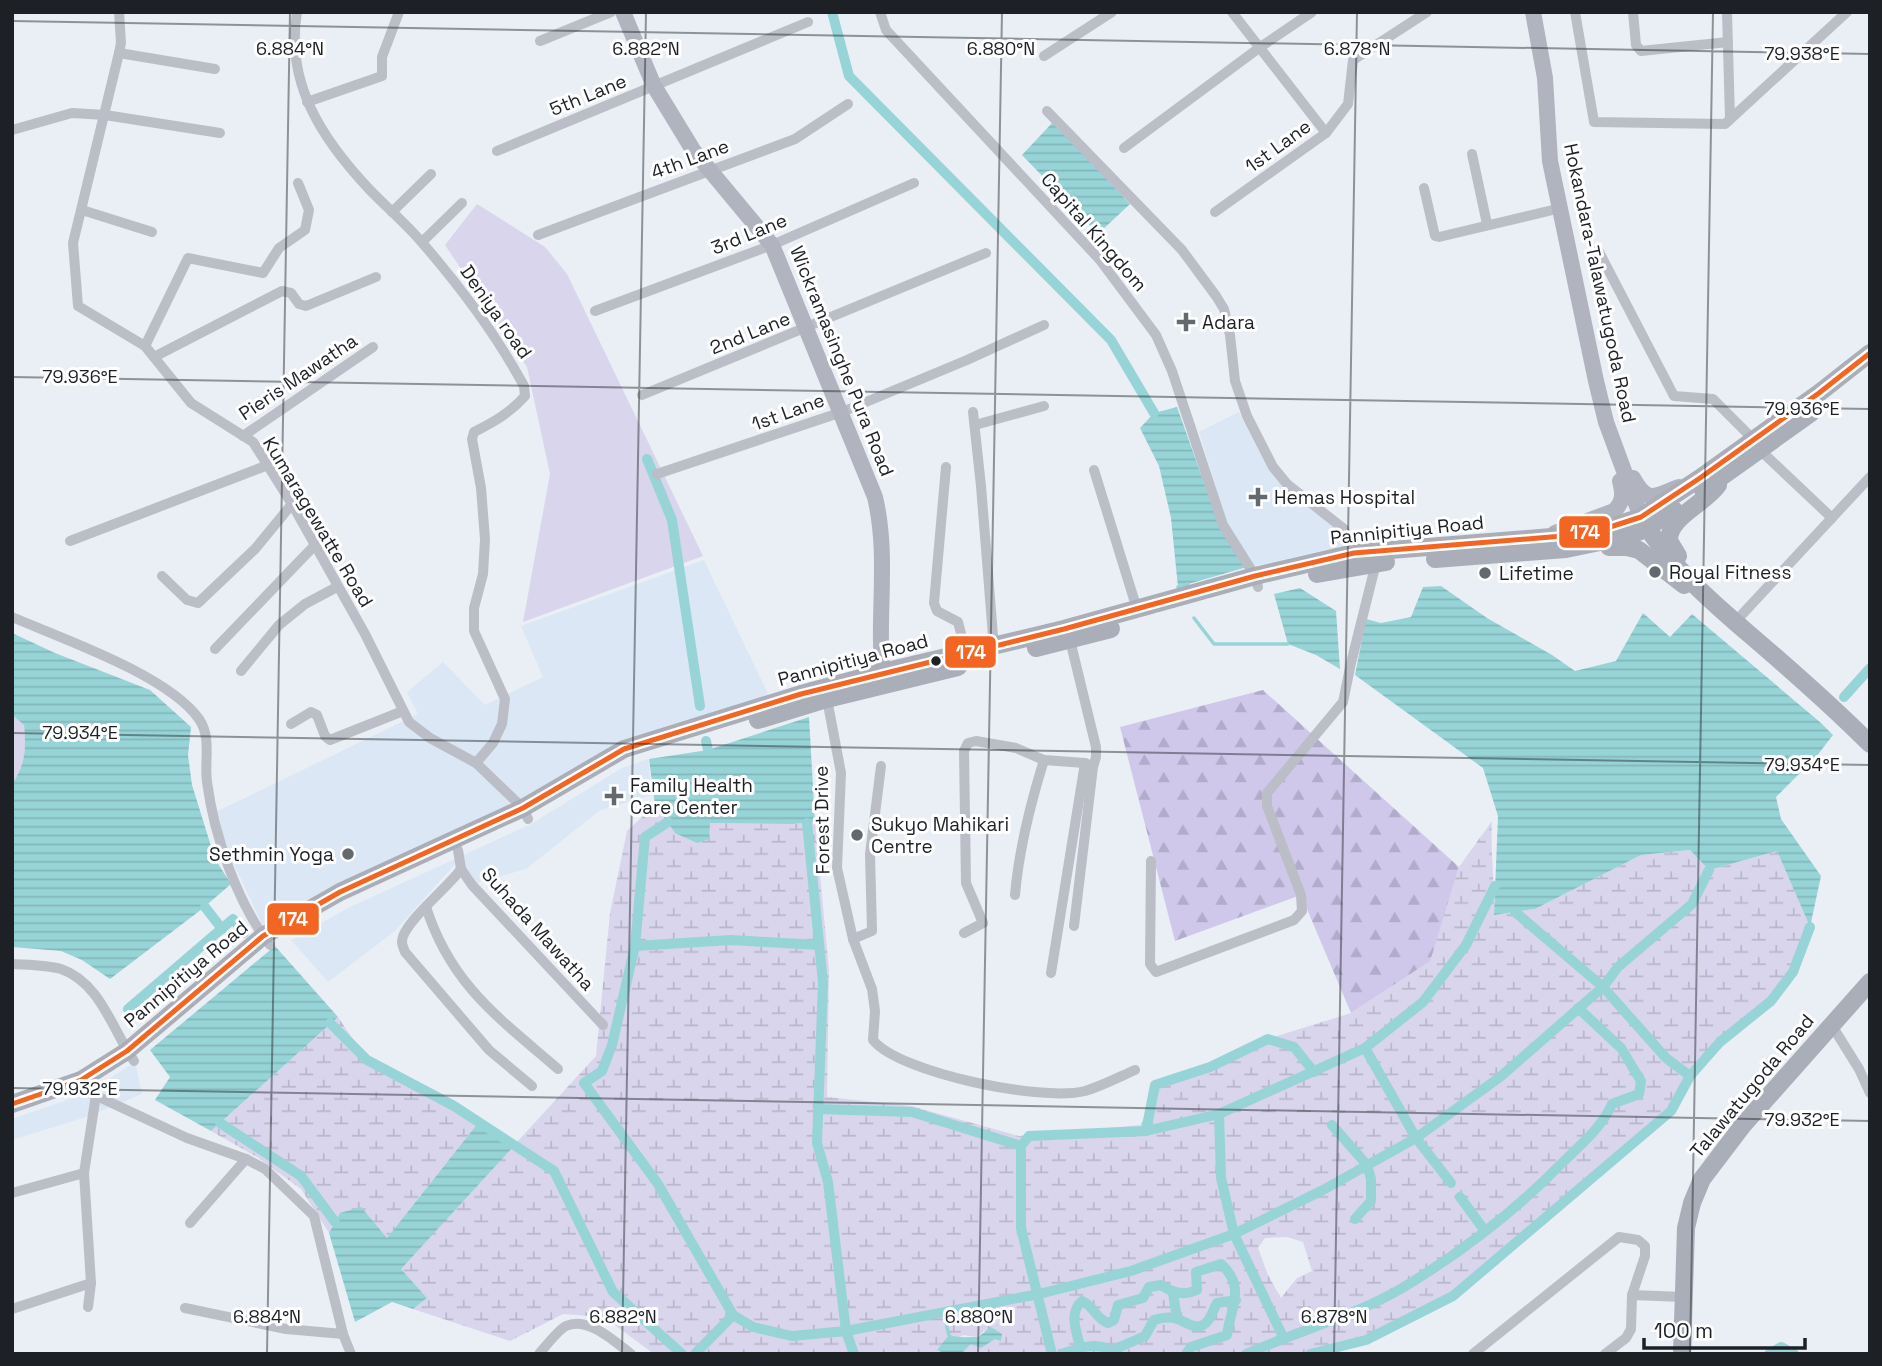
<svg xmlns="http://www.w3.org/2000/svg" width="1882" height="1366" font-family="'Space Grotesk',sans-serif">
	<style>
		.built { fill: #dbe7f4 }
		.green { fill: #d8d5ed }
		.forest { fill: url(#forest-firs) }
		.wetland { fill: url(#wetland-marsh); fill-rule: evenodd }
		.water { fill: url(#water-rules) }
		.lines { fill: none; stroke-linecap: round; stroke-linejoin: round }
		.stream { stroke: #97d4d8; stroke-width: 3.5 }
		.canal { stroke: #97d4d8; stroke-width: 10 }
		.street { stroke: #bbbec6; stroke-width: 10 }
		.secondary { stroke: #b1b4bf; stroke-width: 16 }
		.primary { stroke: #aaaeb9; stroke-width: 18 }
		.bus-1-casing { stroke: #fff; stroke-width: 10 }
		.bus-1 { stroke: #f26522; stroke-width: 5 }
		.ticks { fill: none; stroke: #1d2126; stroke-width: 2; stroke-opacity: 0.45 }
		.poi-dot { fill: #64696e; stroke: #fff; stroke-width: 2.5 }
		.bus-dot { fill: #1d2126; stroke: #fff; stroke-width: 2.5 }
		.labels { text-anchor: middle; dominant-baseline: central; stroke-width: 6; stroke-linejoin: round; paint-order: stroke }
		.street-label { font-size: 19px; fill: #1d2126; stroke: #fff }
		.poi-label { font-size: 19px; fill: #1d2126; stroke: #fff; text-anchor: start }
		.ticks-label { font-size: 18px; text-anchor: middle; fill: #1d2126; stroke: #fff; stroke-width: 6; stroke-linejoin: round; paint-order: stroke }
		.line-badge { stroke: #fff; stroke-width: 2.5 }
		.badge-label { font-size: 19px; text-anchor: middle; font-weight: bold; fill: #fff }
	</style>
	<defs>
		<pattern id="forest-firs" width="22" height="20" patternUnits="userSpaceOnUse" patternTransform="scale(1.75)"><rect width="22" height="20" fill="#cfc8eb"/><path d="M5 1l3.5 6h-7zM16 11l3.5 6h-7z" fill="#b1acc9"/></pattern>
		<pattern id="wetland-marsh" width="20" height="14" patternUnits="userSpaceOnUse" patternTransform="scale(1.75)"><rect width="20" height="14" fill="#d8d5ed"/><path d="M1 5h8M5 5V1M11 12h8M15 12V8" fill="none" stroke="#b9b7cb"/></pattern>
		<pattern id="water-rules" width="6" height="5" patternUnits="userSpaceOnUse" patternTransform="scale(1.75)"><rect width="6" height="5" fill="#97d4d8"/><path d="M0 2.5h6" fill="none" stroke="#82b6b9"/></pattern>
	</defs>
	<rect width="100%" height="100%" fill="#e9eff5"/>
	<g class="built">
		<path d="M 1239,412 L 1269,469 L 1337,526 L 1347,545 L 1254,566 L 1228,526 L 1199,432 Z"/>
		<path d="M 704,560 L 769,696 L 621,741 L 519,801 L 263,926 L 224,843 L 218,811 L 418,714 L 407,692 L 443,662 L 485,705 L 543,677 L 521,626 Z"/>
		<path d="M 648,759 L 652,795 L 599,811 L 526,869 L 476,883 L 457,862 L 395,931 L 328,982 L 291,940 L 348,908 L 531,824 L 622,768 Z"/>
		<path d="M 135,1062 L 142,1094 L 89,1116 L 12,1140 L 12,1119 L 87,1093 Z"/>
	</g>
	<g class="green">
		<path d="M 477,204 L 545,247 L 567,274 L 703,556 L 523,622 L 550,474 L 527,367 L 445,245 Z"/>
		<path d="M 12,715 L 24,725 C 26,748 26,764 12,784 Z"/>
	</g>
	<path class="forest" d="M 1263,690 L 1459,867 L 1431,961 L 1351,1013 L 1301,895 L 1175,941 L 1120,727 Z"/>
	<g class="wetland">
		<path d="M 655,805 L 675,833 L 710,823 L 793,824 L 815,822 L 829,970 L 827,1097 L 911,1106 L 1019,1136 L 1141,1125 L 1155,1085 L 1210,1067 L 1268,1039 L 1351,1013 L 1430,961 L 1459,867 L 1492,821 C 1490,852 1495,883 1494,915 L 1535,909 L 1641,855 L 1690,850 L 1709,870 L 1777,851 L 1810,927 L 1793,972 L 1771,1001 L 1720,1042 L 1690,1076 L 1671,1111 L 1453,1296 L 1366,1340 L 1310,1354 L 961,1354 L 971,1344 L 977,1346 L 995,1339 L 984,1330 L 978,1337 L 963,1335 L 937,1350 L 946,1354 L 654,1354 L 604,1317 L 563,1314 L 510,1341 L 413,1309 L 427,1298 L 400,1269 L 596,1056 L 610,913 L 627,831 ZM 1287,1237 L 1303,1242 L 1312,1271 L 1297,1278 L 1281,1298 L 1268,1275 L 1258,1248 L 1265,1238 Z"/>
		<path d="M 338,1017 L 367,1060 L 454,1106 L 478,1123 L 387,1238 L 340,1213 L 329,1233 L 301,1189 L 257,1157 L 211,1131 Z"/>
	</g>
	<g class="water">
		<path d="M 1053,122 L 1130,204 L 1098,234 L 1022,155 Z"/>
		<path d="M 1177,407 L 1218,522 L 1247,567 L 1178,587 L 1171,518 L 1159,466 L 1140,428 L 1154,413 Z"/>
		<path d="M 1441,586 L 1487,618 L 1552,655 L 1575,671 L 1616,661 L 1643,613 L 1670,637 L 1692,614 L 1821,723 L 1833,735 L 1816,757 L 1776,797 L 1781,819 L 1821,876 L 1810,927 L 1777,851 L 1709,870 L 1690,850 L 1641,855 L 1535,909 L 1494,915 L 1498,816 L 1483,768 L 1355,675 L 1366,619 L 1381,623 L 1411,617 L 1423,587 Z"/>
		<path d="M 1300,588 L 1336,611 L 1340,669 L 1316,655 L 1288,644 L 1274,594 Z"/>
		<path d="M 12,633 L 55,653 L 150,690 L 191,727 L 188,755 L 192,785 L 215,859 L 231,884 L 202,909 L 110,979 L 82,960 L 61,951 L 12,947 L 12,784 C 26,764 26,748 24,725 L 12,715 Z"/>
		<path d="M 809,717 L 815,822 L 793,824 L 710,823 L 709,839 L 697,843 L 675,833 L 655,805 L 649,759 L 708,750 Z"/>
		<path d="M 275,946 L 338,1017 L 211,1131 L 155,1100 L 170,1077 L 150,1050 Z"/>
		<path d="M 478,1123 L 514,1146 L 401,1269 L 427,1298 L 413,1309 L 392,1302 L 355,1322 L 329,1233 L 340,1213 L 361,1207 L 387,1238 Z"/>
		<path d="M 991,1327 L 1002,1334 L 1001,1341 L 995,1339 L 981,1348 L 971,1344 L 961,1354 L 946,1354 L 937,1350 L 949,1335 C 958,1338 968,1337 978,1337 Z"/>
	</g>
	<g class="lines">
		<g class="stream">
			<path d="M 1178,587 L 1188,584"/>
			<path d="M 1194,618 L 1214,644 L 1288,644"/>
			<path d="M 943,1312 L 949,1335"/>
		</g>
		<g class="canal">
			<path d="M 832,12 L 849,76 L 1111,340 L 1154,413"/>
			<path d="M 647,459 L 672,520 L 700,706"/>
			<path d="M 1844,697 L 1870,668"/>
			<path d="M 706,741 L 708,750"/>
			<path d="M 668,822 L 645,837 L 635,946 L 612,1045 L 602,1071 L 584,1083 L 658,1184 L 733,1315 L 753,1327 L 792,1336 L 846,1331 L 1039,1294 L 1131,1271 L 1234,1234 L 1323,1190 L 1416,1138 L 1500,1077 L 1603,987 L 1618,967 L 1692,904 L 1709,870"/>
			<path d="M 807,823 L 823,983 L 817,1143 L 828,1182 L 846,1331 L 854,1354"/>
			<path d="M 205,907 L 222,929"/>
			<path d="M 1515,912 L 1603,987 L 1666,1058 L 1690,1076 L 1720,1042 L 1771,1001 L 1793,972 L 1810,927"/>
			<path d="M 635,946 L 731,940 L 818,945"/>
			<path d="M 128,1009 L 233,919 L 244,933"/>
			<path d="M 330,1023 L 367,1060 L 454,1106 L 554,1171 L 613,1292 L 682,1354"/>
			<path d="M 1365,1048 L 1416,1138 L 1451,1183"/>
			<path d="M 818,1109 L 912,1112 L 1021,1146"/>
			<path d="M 1219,1114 L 1221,1178 L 1234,1234 L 1284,1339"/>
			<path d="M 220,1123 L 301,1176 L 335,1222"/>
			<path d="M 1332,1125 L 1367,1165 L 1371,1179 L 1371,1201 L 1355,1219"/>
			<path d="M 1146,1131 L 1155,1085 L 1210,1067 L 1268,1039 L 1294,1047 L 1314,1072"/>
			<path d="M 1460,1197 L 1485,1231"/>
			<path d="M 1173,1293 L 1177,1319"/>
			<path d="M 1080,1347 C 1077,1332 1068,1313 1082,1301 C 1096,1308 1095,1318 1108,1323 L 1114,1320 L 1118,1305 L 1143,1298 L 1149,1287 L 1161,1285 C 1173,1293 1183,1296 1197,1290 L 1196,1272 L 1221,1264 C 1246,1287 1231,1306 1227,1335 L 1191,1347 L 1186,1354"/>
			<path d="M 1113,1350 L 1145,1336 L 1154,1320 C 1162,1318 1170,1316 1178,1319 C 1189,1324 1200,1333 1209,1319 C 1212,1315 1214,1308 1217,1303 L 1236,1300"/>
			<path d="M 695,1354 L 733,1315"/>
			<path d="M 1052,1354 L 1021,1228 L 1021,1146 L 1029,1136 L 1146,1131 L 1219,1114 L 1365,1048 L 1423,1002 L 1466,945 L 1495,886"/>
			<path d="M 1062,1354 C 1082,1346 1100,1341 1118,1354"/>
			<path d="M 1246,1354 C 1298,1331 1355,1316 1404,1287 C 1460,1253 1515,1211 1560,1165 C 1579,1146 1601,1129 1612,1104 L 1639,1094 L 1641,1081 L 1621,1048 L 1578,1008"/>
			<path d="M 1310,1354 L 1366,1340 L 1453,1296 L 1671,1111 L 1690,1076"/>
			<path d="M 1769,1354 L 1781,1347 L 1794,1354"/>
		</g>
		<g class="street">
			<path d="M 119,12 L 121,43 L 119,53 L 73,243 L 78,306 L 145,346 L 191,403 L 253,442 L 292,504 L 365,634 L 409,722 L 430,738 L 476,763 L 523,808 L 528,819"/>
			<path d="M 297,12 C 285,83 322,139 369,189 C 387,208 408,225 425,246 C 462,289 497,336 524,386 L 525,396 C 510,413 494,422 474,432 L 472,439 L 481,488 L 485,539 L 483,574 L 474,608 L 474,631 L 505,699 L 502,724 L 493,743 L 476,763"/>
			<path d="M 880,12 L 886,30 L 1100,260 L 1156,335 L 1172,371 L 1223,525 L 1255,576 L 1258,587"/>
			<path d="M 1232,12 L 1326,133"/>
			<path d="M 1575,12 L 1594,122 L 1725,124 L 1847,12"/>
			<path d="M 1633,12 L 1636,45 L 1641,51 L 1728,42"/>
			<path d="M 1727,12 L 1730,119"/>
			<path d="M 540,41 L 611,12"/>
			<path d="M 119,53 L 215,69"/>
			<path d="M 1044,56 L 1112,12"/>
			<path d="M 307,102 L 382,76 L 382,57 L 399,12"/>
			<path d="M 1047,111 L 1182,250 L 1216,296 L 1224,309 L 1230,335 L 1235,381 L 1247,416 L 1273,467 L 1287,484 L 1344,529 L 1354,553"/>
			<path d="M 12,130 L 72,113 L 105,115 L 220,133"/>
			<path d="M 1124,148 L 1259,48 L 1312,12"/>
			<path d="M 497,151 L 808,22"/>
			<path d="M 1472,154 L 1487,224"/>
			<path d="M 1424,188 L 1435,236 L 1439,237 L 1561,208"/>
			<path d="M 82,210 L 152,232"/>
			<path d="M 392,212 L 431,174"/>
			<path d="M 1215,212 L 1326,133 L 1348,104 L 1353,60 L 1427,12"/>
			<path d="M 538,235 L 795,139 L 848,104"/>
			<path d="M 422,242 L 462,203"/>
			<path d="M 1598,250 L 1674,396 L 1713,399 L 1753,439"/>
			<path d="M 595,311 L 772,245 L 914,183"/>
			<path d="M 145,346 L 188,258 L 263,273 L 279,248 L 305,230 L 309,210 L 298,183"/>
			<path d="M 154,357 L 282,291 L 291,293 L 299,304 L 306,306 L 376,277"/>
			<path d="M 642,395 L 986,253"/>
			<path d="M 973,412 L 981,486 L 993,636 L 991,647"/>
			<path d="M 975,425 L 1044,406"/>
			<path d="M 243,436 L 373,347"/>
			<path d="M 1760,450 L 1832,518"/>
			<path d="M 946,467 L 934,603 L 937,611 L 958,622 L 966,653"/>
			<path d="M 1094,470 L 1137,609"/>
			<path d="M 657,474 L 842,412 L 967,360 L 1044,325"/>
			<path d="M 70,541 L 268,465"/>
			<path d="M 162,576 L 187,600 L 198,603 L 255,549 L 292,504"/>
			<path d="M 12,617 C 63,639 168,675 199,719 C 212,738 204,761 207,782 C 214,835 237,903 270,945"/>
			<path d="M 1735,622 L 1870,477"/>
			<path d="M 215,649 L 314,546"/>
			<path d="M 241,671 L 279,625 L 305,604 L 337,587"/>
			<path d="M 827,699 L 841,773 L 837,868 L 853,939 L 872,989 L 875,1011 L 873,1040 C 899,1073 1043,1102 1085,1091 C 1102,1086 1119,1077 1135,1070"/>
			<path d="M 291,724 L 311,712 L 317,715 L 325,736 L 330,740 L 403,711"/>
			<path d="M 458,850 L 461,869 L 472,885 L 603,1025"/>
			<path d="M 1151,861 L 1150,964 L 1156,972 L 1294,920 L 1302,911 L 1301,895 L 1267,806 L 1267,793 L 1343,702 L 1351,663 L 1376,563"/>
			<path d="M 461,869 C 450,886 401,924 402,942 C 402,945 404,949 405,952 L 489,1050 L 532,1086"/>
			<path d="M 1015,895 C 1019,848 1030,805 1044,760"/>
			<path d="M 426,907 C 451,985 499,1018 558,1069"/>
			<path d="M 1074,926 L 1093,767"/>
			<path d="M 964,933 L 983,923 L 966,883 L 964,751 L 968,743 L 976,741 L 1016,748 L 1044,760 L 1085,763 L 1093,767 L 1096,757 L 1096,747 L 1070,640"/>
			<path d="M 853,939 L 872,931 L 870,854 L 881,766"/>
			<path d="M 12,964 C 28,965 46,965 61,969 C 100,982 113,1031 134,1061"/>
			<path d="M 1051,973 L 1085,763"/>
			<path d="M 1831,1024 L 1859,1069 L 1870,1093"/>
			<path d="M 81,1080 L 86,1091 L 187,1138 L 246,1159 L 265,1169 L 314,1216 L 343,1334 L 351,1354"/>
			<path d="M 12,1193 L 84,1173"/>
			<path d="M 190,1223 L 246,1159"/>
			<path d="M 1632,1295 L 1683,1297"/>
			<path d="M 88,1307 L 91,1283 L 84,1173 L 96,1095"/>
			<path d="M 185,1308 L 286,1329 L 343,1334"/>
			<path d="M 12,1309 L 91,1283"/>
			<path d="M 539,1354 C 545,1347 559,1329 566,1326 C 588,1316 615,1342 631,1354"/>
			<path d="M 1473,1354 L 1619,1237 L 1638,1240 L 1645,1246 L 1645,1256 L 1632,1295 L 1631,1329 L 1626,1338 L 1605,1354"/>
		</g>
		<g class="secondary">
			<path d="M 623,12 L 654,86 L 693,150 L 772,245 L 875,497 C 890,561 875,622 884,683"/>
			<path d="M 1533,12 L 1545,78 L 1550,161 L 1596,381 L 1606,422 L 1641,517"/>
			<path d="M 1633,478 C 1648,505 1654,496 1679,487"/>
			<path d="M 1555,533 L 1614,511 C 1624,502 1623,493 1620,481"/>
		</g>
		<g class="primary">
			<path d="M 1703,490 L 1811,413"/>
			<path d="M 1642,519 C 1672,570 1719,608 1763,646 C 1800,678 1836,710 1870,744"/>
			<path d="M 1609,547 L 1627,547 L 1639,550 L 1684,585"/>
			<path d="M 1678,556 L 1669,541 C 1668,517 1705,504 1718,485"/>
			<path d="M 1435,559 L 1566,549 L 1629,536 L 1647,528 L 1674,510"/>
			<path d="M 1317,574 L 1386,562"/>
			<path d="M 1036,648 L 1111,629"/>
			<path d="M 758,720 L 827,699 L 958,667"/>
			<path d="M 12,1104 L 81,1080 L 127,1051 L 263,936 L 340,892 L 523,808 L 624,749 L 801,694 L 883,672 L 1064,629 L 1255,576 L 1354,553 L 1563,536 L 1610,527 L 1641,517 L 1700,478 L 1819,393 L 1870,353"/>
			<path d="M 1682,1354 L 1686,1228 L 1692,1203 L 1702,1179 L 1743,1125 L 1870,982"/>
		</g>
		<defs>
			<path id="bus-1" d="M 12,1104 L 81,1080 L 127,1051 L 263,936 L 340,892 L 523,808 L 624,749 L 801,694 L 1064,629 L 1255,576 L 1354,553 L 1563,536 L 1610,527 L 1641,517 L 1700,478 L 1819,393 L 1870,353"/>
		</defs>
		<use href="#bus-1" class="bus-1-casing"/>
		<use href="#bus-1" class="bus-1"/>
	</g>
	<path class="ticks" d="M 12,21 L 1870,54M 12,377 L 1870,409M 12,733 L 1870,765M 12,1088 L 1870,1121M 267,1354 L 290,12M 622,1354 L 646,12M 978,1354 L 1002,12M 1334,1354 L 1357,12M 1690,1354 L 1713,12"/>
	<g class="poi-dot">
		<path d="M1182.5 311.5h7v7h7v7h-7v7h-7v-7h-7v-7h7z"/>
		<path d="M1254.5 486.5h7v7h7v7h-7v7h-7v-7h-7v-7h7z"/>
		<circle cx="1655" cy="572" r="7"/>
		<circle cx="1485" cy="573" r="7"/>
		<path d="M610.5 785.5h7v7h7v7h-7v7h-7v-7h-7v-7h7z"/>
		<circle cx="857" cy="835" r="7"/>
		<circle cx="348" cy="854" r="7"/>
	</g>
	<circle class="bus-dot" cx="936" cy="661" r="6"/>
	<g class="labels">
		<g class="street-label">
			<text transform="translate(588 95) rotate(-22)">5th Lane</text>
			<text transform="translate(1278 146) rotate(-36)">1st Lane</text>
			<text transform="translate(690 159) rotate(-20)">4th Lane</text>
			<text transform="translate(1094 232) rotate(49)">Capital Kingdom</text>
			<text transform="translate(749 234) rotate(-22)">3rd Lane</text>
			<text transform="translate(1600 283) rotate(78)">Hokandara-Talawatugoda Road</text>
			<text transform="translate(496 312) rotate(55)">Deniya road</text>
			<text transform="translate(750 333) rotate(-22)">2nd Lane</text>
			<text transform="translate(842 361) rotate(68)">Wickramasinghe Pura Road</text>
			<text transform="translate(298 377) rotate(-34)">Pieris Mawatha</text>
			<text transform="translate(788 412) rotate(-20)">1st Lane</text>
			<text transform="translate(318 522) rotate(59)">Kumaragewatte Road</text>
			<text transform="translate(1407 530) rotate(-6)">Pannipitiya Road</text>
			<text transform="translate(853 660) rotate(-15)">Pannipitiya Road</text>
			<text transform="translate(822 820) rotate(-91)">Forest Drive</text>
			<text transform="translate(538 929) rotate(48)">Suhada Mawatha</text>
			<text transform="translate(186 974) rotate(-40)">Pannipitiya Road</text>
			<text transform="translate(1752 1086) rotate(-50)">Talawatugoda Road</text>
		</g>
		<g class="poi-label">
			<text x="1202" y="322">Adara</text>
			<text x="1274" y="497">Hemas Hospital</text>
			<text x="1669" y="572">Royal Fitness</text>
			<text x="1499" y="573">Lifetime</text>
			<text x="630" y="785">Family Health<tspan x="630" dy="22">Care Center</tspan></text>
			<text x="871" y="824">Sukyo Mahikari<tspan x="871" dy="22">Centre</tspan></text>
			<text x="334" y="854" text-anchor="end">Sethmin Yoga</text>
		</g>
	</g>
	<g class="ticks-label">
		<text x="290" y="55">6.884°N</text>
		<text x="646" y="55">6.882°N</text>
		<text x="1001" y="55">6.880°N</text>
		<text x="1357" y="55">6.878°N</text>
		<text x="1802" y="60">79.938°E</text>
		<text x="80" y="383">79.936°E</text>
		<text x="1802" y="415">79.936°E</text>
		<text x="80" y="739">79.934°E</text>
		<text x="1802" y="771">79.934°E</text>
		<text x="80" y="1095">79.932°E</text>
		<text x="1802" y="1126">79.932°E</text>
		<text x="267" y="1323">6.884°N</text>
		<text x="623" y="1323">6.882°N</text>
		<text x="979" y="1323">6.880°N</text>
		<text x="1334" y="1323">6.878°N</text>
	</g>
	<g class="line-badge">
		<rect x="1558" y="515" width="53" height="34" rx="7" fill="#f26522"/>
		<rect x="944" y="635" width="53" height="34" rx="7" fill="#f26522"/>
		<rect x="266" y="902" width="54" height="34" rx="7" fill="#f26522"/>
	</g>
	<g class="badge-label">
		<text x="1585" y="539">174</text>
		<text x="971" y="659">174</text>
		<text x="293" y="926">174</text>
	</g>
	<rect width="1882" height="1366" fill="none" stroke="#1d2126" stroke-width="28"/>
	<path d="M1644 1338v10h161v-10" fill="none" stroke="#1d2126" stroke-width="3.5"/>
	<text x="1654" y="1338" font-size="21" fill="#1d2126" stroke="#ffffff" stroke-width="5" paint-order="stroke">100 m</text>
</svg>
